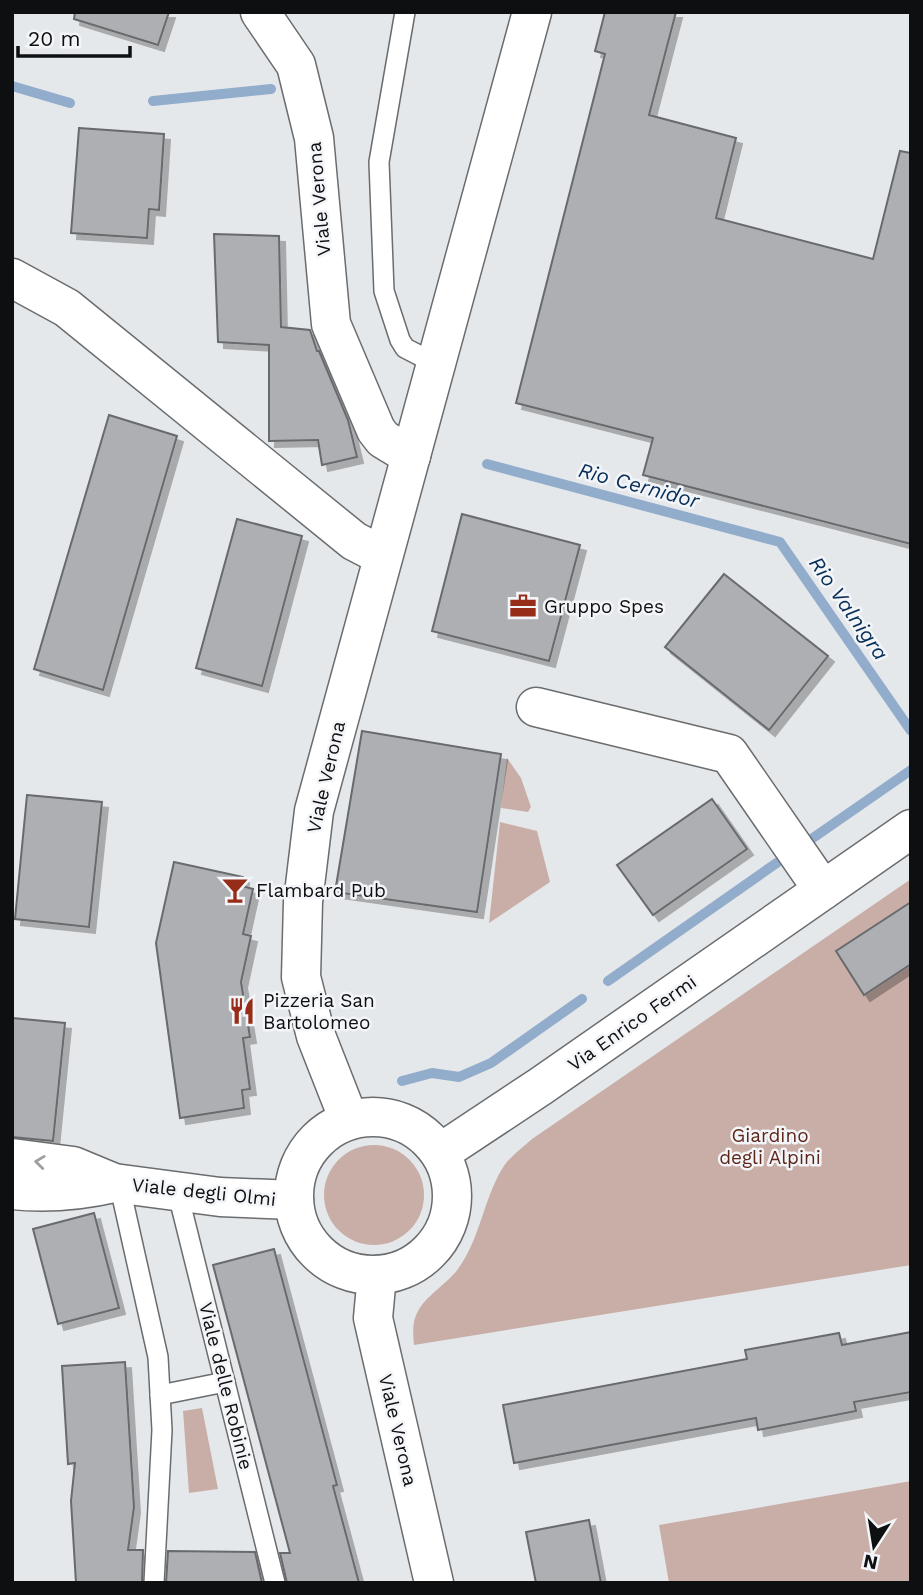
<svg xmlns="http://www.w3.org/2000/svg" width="923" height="1595" font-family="'Work Sans',sans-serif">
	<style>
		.green { fill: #c9aea7 }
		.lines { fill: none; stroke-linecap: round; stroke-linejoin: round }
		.stream { stroke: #92accc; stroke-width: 10 }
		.building { fill: #adafb2; stroke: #686a6d; stroke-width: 2; filter: url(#shadow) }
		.service-casing { stroke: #6a6c6e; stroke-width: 22 }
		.minor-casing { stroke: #6a6c6e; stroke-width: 41 }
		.tertiary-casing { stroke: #6a6c6e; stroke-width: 41 }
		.secondary-casing { stroke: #6a6c6e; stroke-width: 41 }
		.service { stroke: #fff; stroke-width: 19 }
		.minor { stroke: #fff; stroke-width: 38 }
		.tertiary { stroke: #fff; stroke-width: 38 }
		.secondary { stroke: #fff; stroke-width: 38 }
		.oneway { stroke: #9f9f9f }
		.labels { text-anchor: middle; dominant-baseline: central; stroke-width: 5; stroke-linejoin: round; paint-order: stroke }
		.street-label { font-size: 19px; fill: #0e0f10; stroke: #f3f5f8 }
		.poi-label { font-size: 19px; fill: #0e0f10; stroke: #f3f5f8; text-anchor: start }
		.park-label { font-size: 19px; fill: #5e261b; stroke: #f3f5f8 }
		.water-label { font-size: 21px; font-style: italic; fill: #072e57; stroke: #f3f5f8 }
	</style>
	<defs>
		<filter id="shadow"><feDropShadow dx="6" dy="6" stdDeviation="0" flood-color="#0004"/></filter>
	</defs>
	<rect width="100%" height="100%" fill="#e5e8eb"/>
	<g class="green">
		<path d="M 507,758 L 521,778 L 531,807 L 528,812 L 501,808 Z"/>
		<path d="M 500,822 L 537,831 L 550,882 L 489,923 Z"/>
		<path d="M 911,879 L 911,1265 L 414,1345 C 413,1334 412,1323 417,1313 C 425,1296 447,1284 458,1269 C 480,1239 483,1201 502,1169 C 509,1157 522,1148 532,1139 Z"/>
		<circle cx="374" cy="1195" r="50"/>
		<path d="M 202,1408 L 218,1489 L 189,1493 L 183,1411 Z"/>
		<path d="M 911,1481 L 911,1583 L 669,1583 L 659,1525 Z"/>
	</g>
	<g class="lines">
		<g class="stream">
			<path d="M 12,86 L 70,103"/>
			<path d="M 153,101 L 271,89"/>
			<path d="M 487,464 L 780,542 L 911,731"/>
			<path d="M 810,840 L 911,770"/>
			<path d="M 608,981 L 778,862"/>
			<path d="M 402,1081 L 432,1073 L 459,1077 L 491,1063 L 582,999"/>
		</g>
	</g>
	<g class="building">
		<path d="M 75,12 L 169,12 L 158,45 L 74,19 Z"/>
		<path d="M 605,12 L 676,12 L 649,115 L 736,138 L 716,218 L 873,259 L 900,151 L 911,153 L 911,544 L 643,475 L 653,438 L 516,403 L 605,54 L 595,51 Z"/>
		<path d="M 79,128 L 164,134 L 159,210 L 149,209 L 147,238 L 71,233 Z"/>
		<path d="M 214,234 L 279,236 L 281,327 L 310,330 L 317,351 L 319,351 L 348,420 L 357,457 L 322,465 L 318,440 L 269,441 L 269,345 L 218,342 Z"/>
		<path d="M 109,415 L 177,436 L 103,690 L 34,669 Z"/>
		<path d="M 462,514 L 580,545 L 549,661 L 432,631 Z"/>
		<path d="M 237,519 L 302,536 L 262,686 L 196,668 Z"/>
		<path d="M 724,574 L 828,656 L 769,730 L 665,647 Z"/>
		<path d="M 362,731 L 501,754 L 477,912 L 335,892 Z"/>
		<path d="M 27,795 L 102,802 L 89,927 L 15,919 Z"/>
		<path d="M 712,799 L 747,849 L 653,915 L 617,865 Z"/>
		<path d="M 174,862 L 243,877 L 242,886 L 253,889 L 243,934 L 251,936 L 241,982 L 250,1037 L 243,1038 L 250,1089 L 242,1090 L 244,1108 L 180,1118 L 156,943 Z"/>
		<path d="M 911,902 L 911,964 L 864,995 L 836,951 Z"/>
		<path d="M 12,1018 L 65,1023 L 53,1141 L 12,1137 Z"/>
		<path d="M 94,1213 L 119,1308 L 58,1324 L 33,1229 Z"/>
		<path d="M 274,1249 L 337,1485 L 333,1486 L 359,1583 L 287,1583 L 280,1553 L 290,1553 L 213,1265 Z"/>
		<path d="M 911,1332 L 911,1392 L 854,1402 L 856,1411 L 758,1430 L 756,1418 L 514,1463 L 503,1405 L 747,1359 L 745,1350 L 839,1333 L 842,1345 Z"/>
		<path d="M 125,1362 L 134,1507 L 128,1550 L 143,1550 L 142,1583 L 76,1583 L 71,1501 L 75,1463 L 68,1464 L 62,1366 Z"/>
		<path d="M 589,1520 L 601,1583 L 536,1583 L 526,1532 Z"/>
		<path d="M 168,1551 L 255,1552 L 262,1583 L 166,1583 Z"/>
	</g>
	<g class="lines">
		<defs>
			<g id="service">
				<path d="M 405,12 L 379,162 L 384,291 L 400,340 L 405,348 L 436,364"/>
				<path d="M 119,1183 L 158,1357 L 162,1430 L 154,1583"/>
				<path d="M 177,1190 L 275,1583"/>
				<path d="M 160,1395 L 225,1382"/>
			</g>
			<g id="minor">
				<path d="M 260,12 L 296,65 L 314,138 L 331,324 L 376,430 L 383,439 L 411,456"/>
				<path d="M 12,278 L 67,308 L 354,541 L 383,556"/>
				<path d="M 536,707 L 729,754 L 823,890"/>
				<path d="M 12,1158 L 73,1166 L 114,1183 L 220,1197 L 294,1200"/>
				<path d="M 12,1190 C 48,1194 79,1191 114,1183"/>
			</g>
			<path id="tertiary" d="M 440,1153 L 541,1086 L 911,829"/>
			<g id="secondary">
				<circle cx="373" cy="1196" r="79"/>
				<path d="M 349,1120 L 316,1036 L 301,977 L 303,902 L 314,811 L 532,12"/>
				<path d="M 377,1275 L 373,1318 L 434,1583"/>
			</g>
		</defs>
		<use href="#service" class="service-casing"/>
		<use href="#minor" class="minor-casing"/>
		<use href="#tertiary" class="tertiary-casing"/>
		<use href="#secondary" class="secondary-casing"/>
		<use href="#service" class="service"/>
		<use href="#minor" class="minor"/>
		<use href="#tertiary" class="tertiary"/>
		<use href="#secondary" class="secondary"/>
	</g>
	<defs><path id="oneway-chevron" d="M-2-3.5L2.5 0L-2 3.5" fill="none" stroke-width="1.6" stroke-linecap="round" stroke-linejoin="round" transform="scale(1.75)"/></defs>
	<use class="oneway" href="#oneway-chevron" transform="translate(40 1162) rotate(-173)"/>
	<defs>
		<symbol id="office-bare" viewBox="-9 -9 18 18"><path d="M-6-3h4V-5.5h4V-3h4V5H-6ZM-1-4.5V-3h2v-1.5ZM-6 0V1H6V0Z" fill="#962d18" stroke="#f3f5f8" stroke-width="2.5" paint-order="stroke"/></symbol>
		<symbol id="bar-bare" viewBox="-9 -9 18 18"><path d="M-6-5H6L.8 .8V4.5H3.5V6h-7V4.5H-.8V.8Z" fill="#962d18" stroke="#f3f5f8" stroke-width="2.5" paint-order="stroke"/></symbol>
		<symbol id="restaurant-bare" viewBox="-9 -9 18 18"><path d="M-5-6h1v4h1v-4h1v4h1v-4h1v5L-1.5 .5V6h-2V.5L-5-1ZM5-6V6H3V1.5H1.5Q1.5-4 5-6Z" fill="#962d18" stroke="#f3f5f8" stroke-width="2.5" paint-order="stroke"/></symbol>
	</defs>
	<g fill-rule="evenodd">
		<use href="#office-bare" x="504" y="587" width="38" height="38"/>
		<use href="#bar-bare" x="216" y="871" width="38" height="38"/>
		<use href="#restaurant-bare" x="223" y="992" width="38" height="38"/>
	</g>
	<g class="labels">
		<g class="street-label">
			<text transform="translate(319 199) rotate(-95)">Viale Verona</text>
			<text transform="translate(326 777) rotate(-77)">Viale Verona</text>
			<text transform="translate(632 1023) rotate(-35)">Via Enrico Fermi</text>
			<text transform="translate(204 1192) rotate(6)">Viale degli Olmi</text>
			<text transform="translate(226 1386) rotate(76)">Viale delle Robinie</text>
			<text transform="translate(398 1430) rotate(77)">Viale Verona</text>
		</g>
		<g class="poi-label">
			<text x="544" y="606">Gruppo Spes</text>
			<text x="256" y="890">Flambard Pub</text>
			<text x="263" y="1000">Pizzeria San<tspan x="263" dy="22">Bartolomeo</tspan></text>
		</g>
		<g class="park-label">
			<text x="770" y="1135">Giardino<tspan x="770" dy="22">degli Alpini</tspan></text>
		</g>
		<g class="water-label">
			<text transform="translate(639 485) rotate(15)">Rio Cernidor</text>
			<text transform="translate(849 608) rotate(55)">Rio Valnigra</text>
		</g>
	</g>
	<rect width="923" height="1595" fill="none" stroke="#0e0f10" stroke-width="28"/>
	<g transform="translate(874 1546) rotate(192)" stroke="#f3f5f8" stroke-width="5" paint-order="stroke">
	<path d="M0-5L12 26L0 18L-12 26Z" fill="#0e0f10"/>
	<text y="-10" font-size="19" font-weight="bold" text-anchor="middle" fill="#0e0f10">N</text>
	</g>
	<path d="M18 46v10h112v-10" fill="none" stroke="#0e0f10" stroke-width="3.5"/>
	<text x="28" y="46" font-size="21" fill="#0e0f10" stroke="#f3f5f8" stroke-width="5" paint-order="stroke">20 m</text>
</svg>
